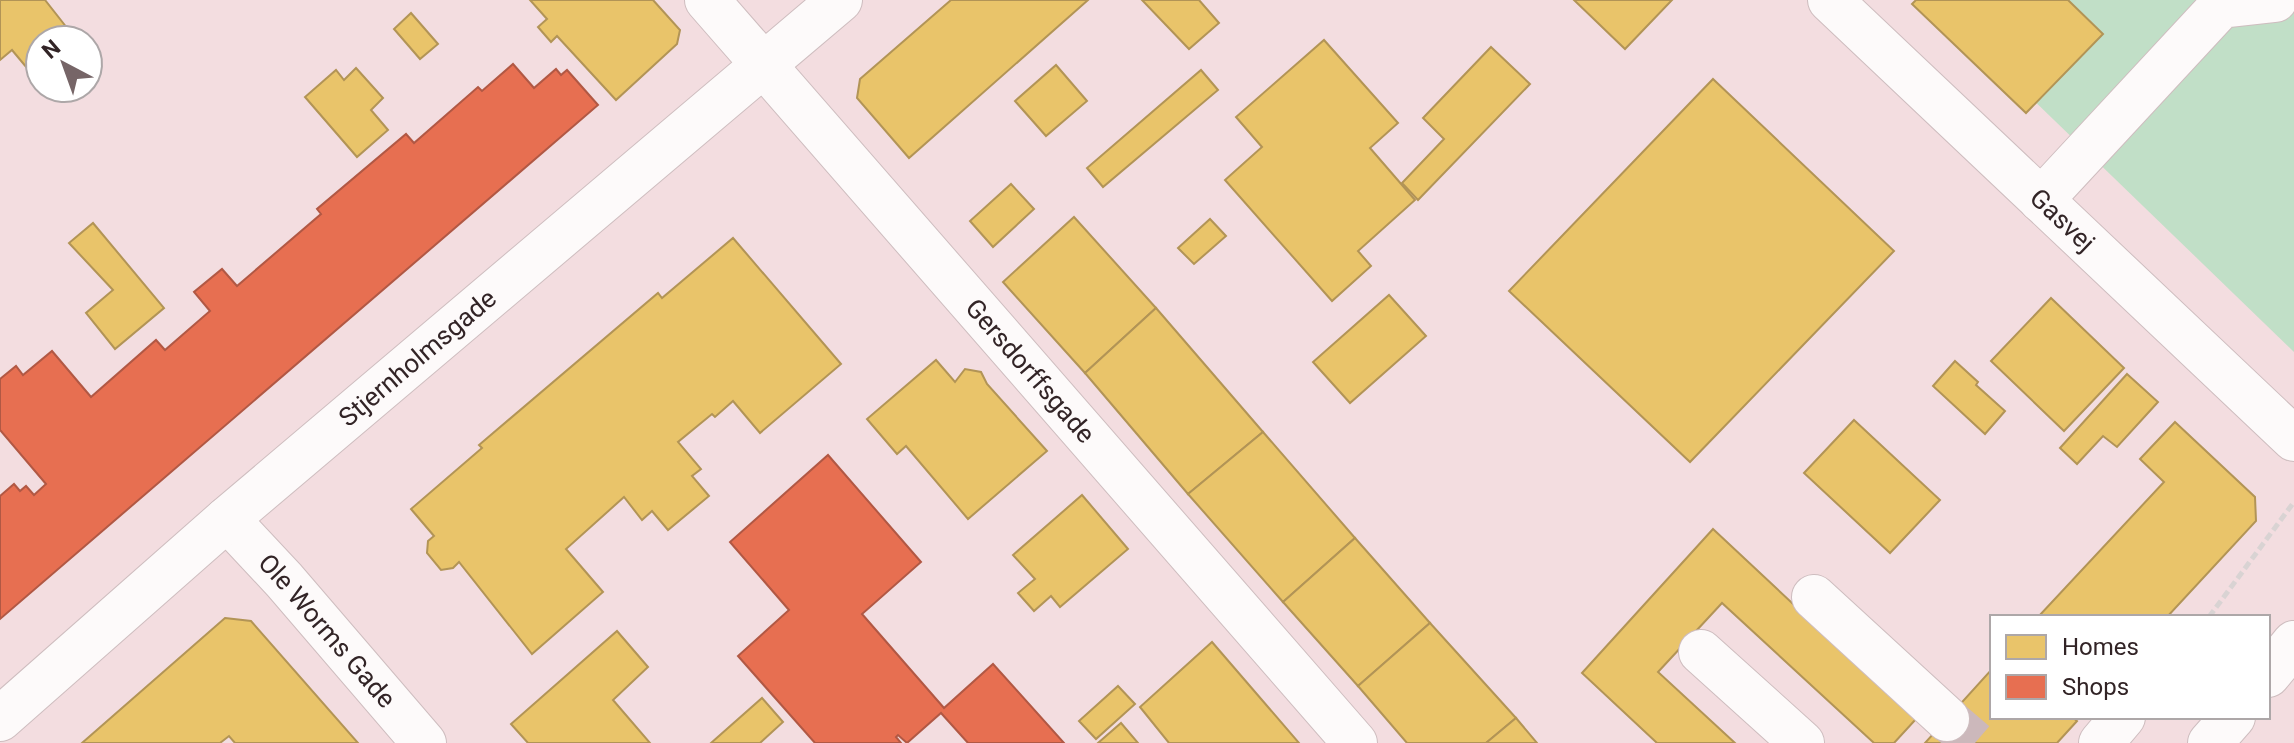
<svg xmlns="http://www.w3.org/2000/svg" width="2294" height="743" font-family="Roboto,sans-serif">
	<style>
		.green { fill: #c1dfc7 }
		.homes { fill: #e9c46a; stroke: #b29456; stroke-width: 2 }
		.shops { fill: #e76f51; stroke: #b15844; stroke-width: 2 }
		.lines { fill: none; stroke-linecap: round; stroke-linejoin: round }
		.minor-tunnel { stroke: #ccb8bb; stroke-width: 44; stroke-dasharray: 44 22; stroke-linecap: butt }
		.minor-casing { stroke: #cebdbf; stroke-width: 46 }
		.path { stroke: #d9d3d3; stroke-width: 5; stroke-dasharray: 8 4; stroke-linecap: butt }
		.minor { stroke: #fdfafa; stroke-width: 44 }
		.labels { text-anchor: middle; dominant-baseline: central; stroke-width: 8; stroke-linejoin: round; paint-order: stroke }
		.street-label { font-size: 26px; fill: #322426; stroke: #fff }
	</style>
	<rect width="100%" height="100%" fill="#f3dde0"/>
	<path class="green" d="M 1930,0 L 2294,0 L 2294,352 Z"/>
	<g class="homes">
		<path d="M 0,0 L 45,0 L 71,33 L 62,40 L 40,40 L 40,67 L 32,74 L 12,50 L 0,60 Z"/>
		<path d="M 530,0 L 653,0 L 680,30 L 677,44 L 616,100 L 557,36 L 551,42 L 538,27 L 547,19 Z"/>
		<path d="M 951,0 L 1088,0 L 909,158 L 857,98 L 860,79 Z"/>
		<path d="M 1142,0 L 1199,0 L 1219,23 L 1189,49 Z"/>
		<path d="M 1574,0 L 1672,0 L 1625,49 Z"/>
		<path d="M 1916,0 L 2068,0 L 2103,34 L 2026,113 L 1912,4 Z"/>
		<path d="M 411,13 L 438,44 L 420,59 L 394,29 Z"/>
		<path d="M 1324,40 L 1398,123 L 1370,148 L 1415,200 L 1358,251 L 1371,266 L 1332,301 L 1225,180 L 1262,147 L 1236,117 Z"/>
		<path d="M 1491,47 L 1530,84 L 1418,200 L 1402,183 L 1444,139 L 1423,118 Z"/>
		<path d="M 1056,65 L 1087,101 L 1046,136 L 1015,101 Z"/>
		<path d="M 356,68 L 383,98 L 371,110 L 388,130 L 357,157 L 305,97 L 336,70 L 344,80 Z"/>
		<path d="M 1201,70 L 1218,90 L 1103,187 L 1087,168 Z"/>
		<path d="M 1713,79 L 1894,251 L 1690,462 L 1509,291 Z"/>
		<path d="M 1011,184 L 1034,209 L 993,247 L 970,221 Z"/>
		<path d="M 1074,217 L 1156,308 L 1085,373 L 1003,282 Z"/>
		<path d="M 1210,219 L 1226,236 L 1194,264 L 1178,248 Z"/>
		<path d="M 93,223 L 164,308 L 115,349 L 86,313 L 113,290 L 69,243 Z"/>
		<path d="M 733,238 L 841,364 L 760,433 L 733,401 L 715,417 L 712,414 L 678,442 L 701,469 L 692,476 L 709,496 L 668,530 L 652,511 L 642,520 L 624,497 L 566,549 L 603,592 L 532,654 L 459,562 L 453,568 L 441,570 L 427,553 L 428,541 L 434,536 L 411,509 L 482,448 L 479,445 L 658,293 L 662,298 Z"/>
		<path d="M 1389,295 L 1426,336 L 1350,403 L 1313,362 Z"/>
		<path d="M 2051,298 L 2124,368 L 2064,431 L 1991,361 Z"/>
		<path d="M 1156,308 L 1263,432 L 1188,494 L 1085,373 Z"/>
		<path d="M 936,360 L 955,382 L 965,369 L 981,372 L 987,384 L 1047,451 L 968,519 L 906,446 L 897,454 L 867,419 Z"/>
		<path d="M 1955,361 L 1978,382 L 1976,385 L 2005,411 L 1985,434 L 1933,386 Z"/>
		<path d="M 2127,374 L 2158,402 L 2117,447 L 2103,436 L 2077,464 L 2060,448 Z"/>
		<path d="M 1854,420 L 1940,500 L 1890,553 L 1804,473 Z"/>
		<path d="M 2175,422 L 2255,497 L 2256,521 L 2167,617 L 2038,617 L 2164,482 L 2140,459 Z"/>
		<path d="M 1263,432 L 1355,538 L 1283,602 L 1188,494 Z"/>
		<path d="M 1082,495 L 1128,549 L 1060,607 L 1051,596 L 1034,611 L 1018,593 L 1035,579 L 1013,555 Z"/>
		<path d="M 1713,529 L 1916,719 L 1894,743 L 1874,743 L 1722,603 L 1658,672 L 1735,743 L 1657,743 L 1582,673 Z"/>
		<path d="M 1355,538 L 1430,623 L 1358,686 L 1283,602 Z"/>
		<path d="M 225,618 L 251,621 L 358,743 L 235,743 L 229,736 L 220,743 L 82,743 Z"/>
		<path d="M 1430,623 L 1516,718 L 1486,743 L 1407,743 L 1358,686 Z"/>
		<path d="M 617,631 L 648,667 L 613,700 L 650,743 L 528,743 L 511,724 Z"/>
		<path d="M 1212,642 L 1299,743 L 1169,743 L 1140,707 Z"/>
		<path d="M 1992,669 L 1992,717 L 2072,717 L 2077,721 L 2057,743 L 1925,743 Z"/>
		<path d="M 1118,686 L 1135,704 L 1096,739 L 1079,721 Z"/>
		<path d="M 762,698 L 783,722 L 760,743 L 711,743 Z"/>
		<path d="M 1516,718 L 1537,743 L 1486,743 Z"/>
		<path d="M 1121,723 L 1138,743 L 1098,743 Z"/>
	</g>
	<g class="shops">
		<path d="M 513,64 L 534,88 L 556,69 L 561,75 L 567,70 L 598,105 L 0,619 L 0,496 L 14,484 L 20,491 L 26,486 L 34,495 L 46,484 L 0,430 L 0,379 L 16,366 L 23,375 L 52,351 L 91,397 L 156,340 L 165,350 L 210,311 L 194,292 L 222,269 L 237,286 L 321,214 L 317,209 L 406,134 L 414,143 L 478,87 L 482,91 Z"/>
		<path d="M 828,455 L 921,562 L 862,614 L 944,708 L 993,664 L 1064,743 L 968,743 L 941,713 L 907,743 L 898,735 L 896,737 L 901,743 L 815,743 L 738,656 L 789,610 L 730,542 Z"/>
	</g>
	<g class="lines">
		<path class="minor-tunnel" d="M 1947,719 L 1975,743"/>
		<defs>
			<g id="minor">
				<path id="s1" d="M 707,0 L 1355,743"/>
				<path id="s2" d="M 1830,0 L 2294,439"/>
				<path d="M 2041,200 L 2221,6 L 2275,0"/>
				<path id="s3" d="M 227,519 L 284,580 L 424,743"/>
				<path d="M 1814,597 L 1947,719"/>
				<path d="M 1701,652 L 1802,743"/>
				<path d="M 2268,675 L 2294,643"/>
				<path id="s4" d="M 0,719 L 227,519 L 840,0"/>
				<path d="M 2101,743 L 2123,717"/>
				<path d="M 2210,743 L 2233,717"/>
			</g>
		</defs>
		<use href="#minor" class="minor-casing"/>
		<path class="path" d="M 2209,617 L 2294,502"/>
		<use href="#minor" class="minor"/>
	</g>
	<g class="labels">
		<g class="street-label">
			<text stroke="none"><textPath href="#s2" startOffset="320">Gasvej</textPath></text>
			<text stroke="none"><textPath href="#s4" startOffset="552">Stjernholmsgade</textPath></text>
			<text stroke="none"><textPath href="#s1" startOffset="492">Gersdorffsgade</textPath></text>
			<text stroke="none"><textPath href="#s3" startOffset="150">Ole Worms Gade</textPath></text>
		</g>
	</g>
	<rect x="1990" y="615" width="280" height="104" fill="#ffffff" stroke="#ada7a8" stroke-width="2"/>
	<rect x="2006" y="635" width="40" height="24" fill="#e9c46a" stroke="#ada7a8" stroke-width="2"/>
	<text x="2062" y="655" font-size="24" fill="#322426">Homes</text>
	<rect x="2006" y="675" width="40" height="24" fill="#e76f51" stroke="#ada7a8" stroke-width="2"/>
	<text x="2062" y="695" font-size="24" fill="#322426">Shops</text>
	<g transform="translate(64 64) rotate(319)"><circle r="38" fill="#ffffff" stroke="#ada7a8" stroke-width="2"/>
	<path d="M0-6L14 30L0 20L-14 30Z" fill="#766567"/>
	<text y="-12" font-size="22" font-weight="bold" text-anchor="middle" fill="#322426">N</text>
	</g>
</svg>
